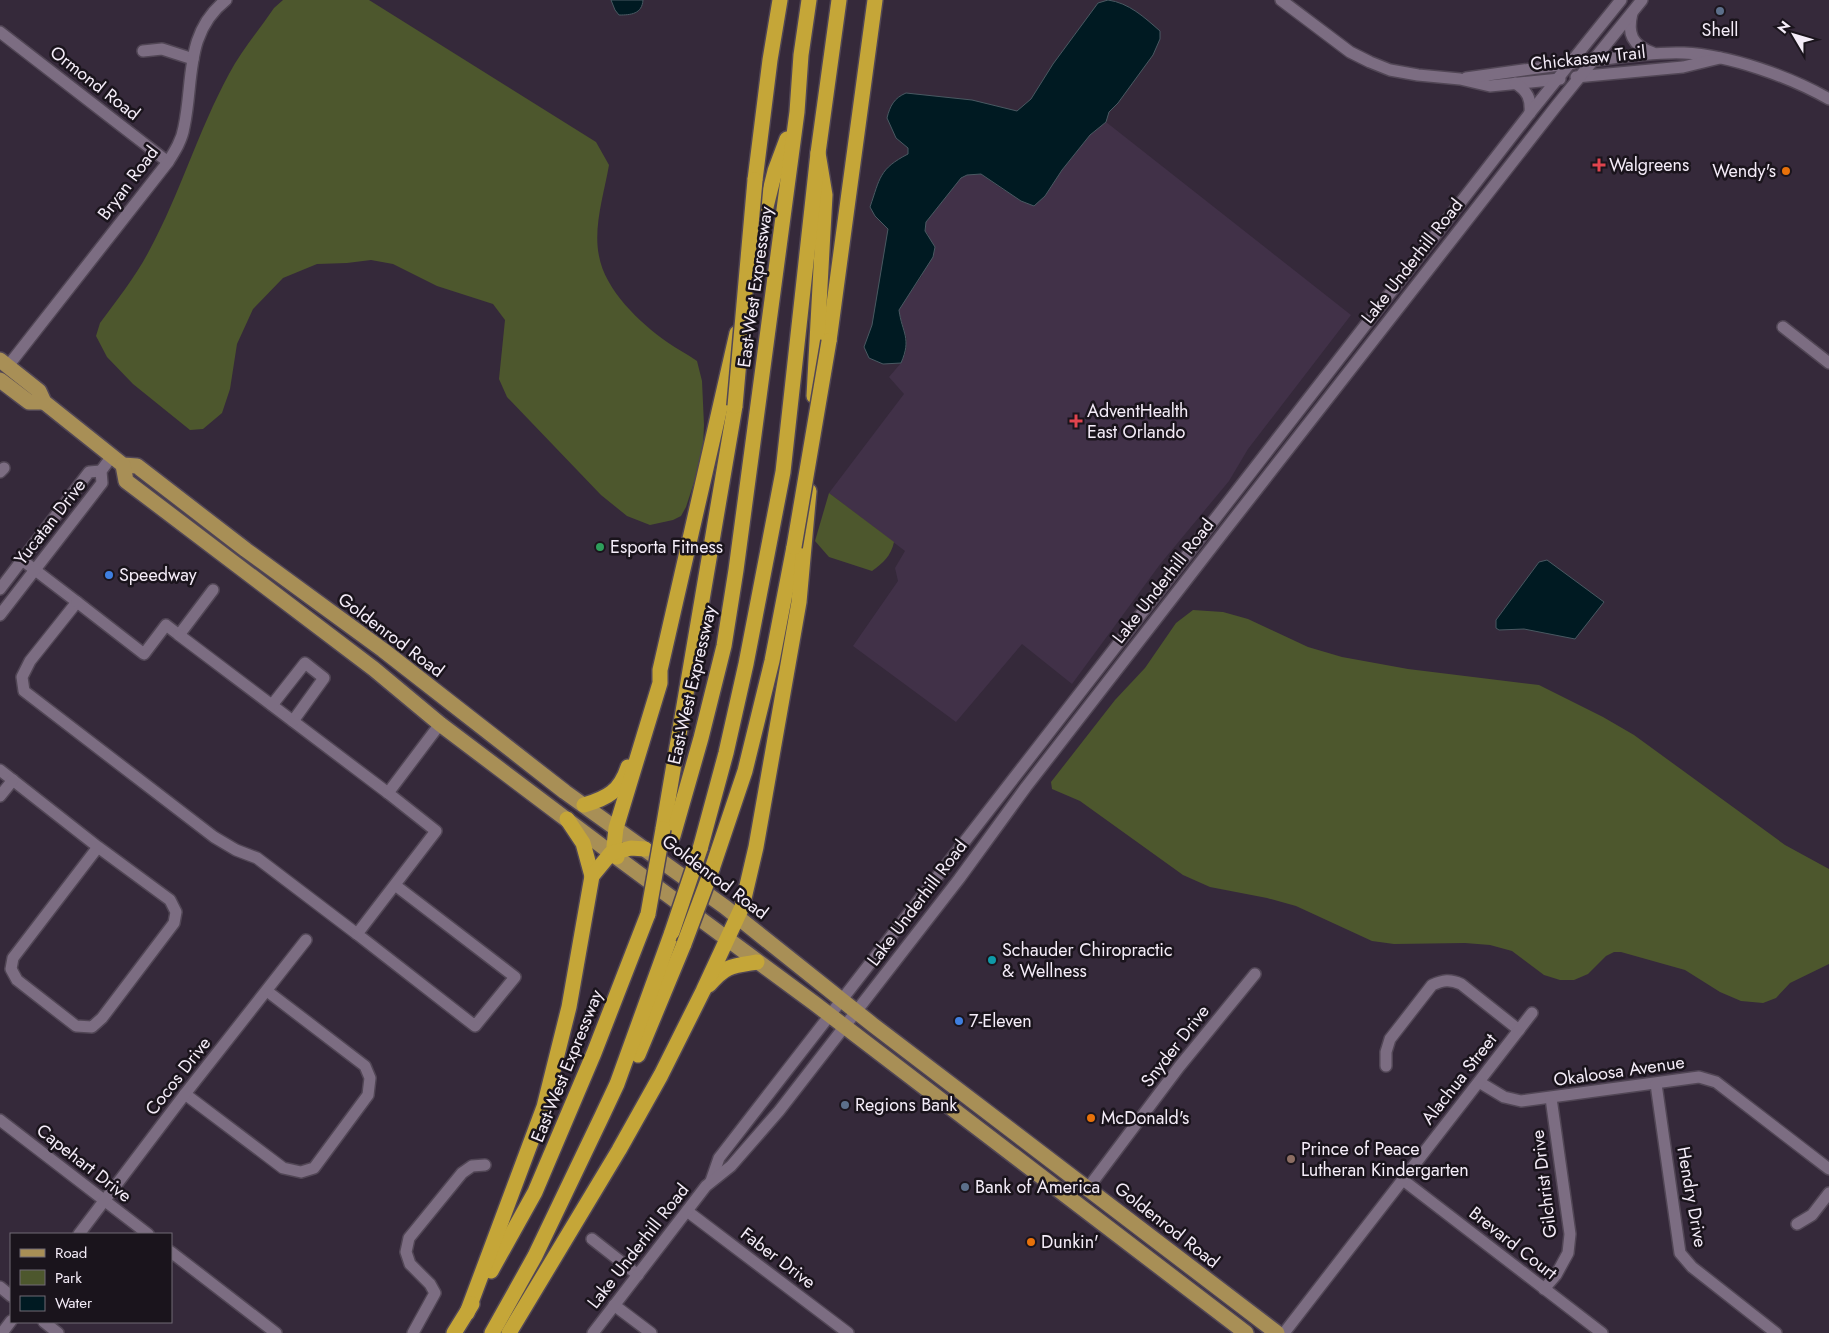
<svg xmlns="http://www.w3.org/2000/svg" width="1829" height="1333" font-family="Jost,sans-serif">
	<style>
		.built { fill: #413148 }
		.green { fill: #4d572d }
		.water { fill: #001a22; stroke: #495962 }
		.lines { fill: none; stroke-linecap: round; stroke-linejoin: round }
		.minor-casing { stroke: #514655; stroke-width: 14 }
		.major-casing { stroke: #514655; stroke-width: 18 }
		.highway-casing { stroke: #514655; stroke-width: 18 }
		.minor { stroke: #7c6d82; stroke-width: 11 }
		.major { stroke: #a88f56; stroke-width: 15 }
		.highway { stroke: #c5a638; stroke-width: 15 }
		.highway-bridge-casing { stroke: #514655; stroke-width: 18; stroke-linecap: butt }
		.highway-bridge { stroke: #c5a638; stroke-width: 15 }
		.service-dot { fill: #5c6f8a; stroke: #1a141c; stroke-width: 2 }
		.health-dot { fill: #e0444e; stroke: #1a141c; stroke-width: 2 }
		.food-dot { fill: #e8710a; stroke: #1a141c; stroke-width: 2 }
		.leisure-dot { fill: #2e9e5b; stroke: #1a141c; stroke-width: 2 }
		.shop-dot { fill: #3f7fe0; stroke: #1a141c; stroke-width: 2 }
		.culture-dot { fill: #0f9aa8; stroke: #1a141c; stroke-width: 2 }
		.education-dot { fill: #8d6e63; stroke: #1a141c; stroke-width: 2 }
		.labels { text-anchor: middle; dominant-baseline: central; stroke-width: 5; stroke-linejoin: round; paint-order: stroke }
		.poi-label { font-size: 18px; fill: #f4ecf8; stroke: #1a141c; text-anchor: start }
		.street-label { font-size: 18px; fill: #f4ecf8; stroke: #1a141c }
	</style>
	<rect width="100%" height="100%" fill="#35293a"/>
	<path class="built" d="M 1106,122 L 1351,315 L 1248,449 L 1229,481 L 1161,563 L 1072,684 L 1022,644 L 956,722 L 853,646 L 898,581 L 895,568 L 905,551 L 829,493 L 904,394 L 889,377 L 901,363 L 906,352 L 907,339 L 898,310 L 922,276 L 929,235 L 925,231 L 926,222 L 961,177 L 967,175 L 981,174 L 1003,190 L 1045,196 L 1062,170 L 1090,135 Z"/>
	<g class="green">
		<path d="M 283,0 L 369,0 L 596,142 L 609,165 C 604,194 593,227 599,256 C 605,290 640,323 667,342 C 677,349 687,354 697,361 L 702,381 L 704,425 L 703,447 L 699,467 L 686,507 L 681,516 L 673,520 L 650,525 L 627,516 L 601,495 L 507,397 L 499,379 L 505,320 L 493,304 L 437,286 L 393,264 L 371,260 L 347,263 L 317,264 L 283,278 L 253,309 L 237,344 L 230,389 L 222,413 L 203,429 L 190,430 L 133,384 L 107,357 L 96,336 L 100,323 C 117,300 136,276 149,251 C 180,194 198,131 229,74 C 241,51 259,30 274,8 Z"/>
		<path d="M 829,493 L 894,542 C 891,556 883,563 872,571 L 829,557 L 815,541 Z"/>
		<path d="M 1193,610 L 1223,612 L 1248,619 L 1308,647 L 1342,657 L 1408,669 L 1539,685 L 1603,717 L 1634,735 L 1785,845 L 1829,869 L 1829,964 L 1790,983 L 1776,998 L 1763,1003 L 1741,1001 L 1720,992 L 1685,970 L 1621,952 L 1614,952 L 1606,956 L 1588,974 L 1574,980 L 1560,980 L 1544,975 L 1512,951 L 1490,945 L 1465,943 L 1394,944 L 1372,941 L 1296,906 L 1267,898 L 1210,887 L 1183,875 L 1080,801 L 1052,789 L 1051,782 L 1115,700 L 1145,668 L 1176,623 Z"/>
	</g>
	<g class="water">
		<path d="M 611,0 L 643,0 C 642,14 631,15 619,15 L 615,10 Z"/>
		<path d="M 1108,0 C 1129,3 1144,17 1160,31 L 1160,39 L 1153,55 L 1118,103 L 1109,112 L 1106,122 L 1090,135 L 1062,170 L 1045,196 L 1034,206 L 1021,201 L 981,174 L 967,175 L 961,178 L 926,222 L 925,231 L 935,247 L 933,257 L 899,310 C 902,333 912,338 901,363 L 883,364 L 869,358 L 864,347 L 872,325 L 888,229 L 875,216 L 870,207 C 880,178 879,169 908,154 L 908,148 L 896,138 L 887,118 C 890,106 894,98 906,93 L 972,100 L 1017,111 L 1031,99 L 1053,64 L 1098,3 Z"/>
		<path d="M 1547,560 L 1604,602 L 1575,639 L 1524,629 L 1499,630 L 1496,628 L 1496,620 L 1539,562 Z"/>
	</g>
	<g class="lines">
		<defs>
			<g id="minor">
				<path d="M 1281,0 L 1350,52 L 1370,62 L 1390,70 L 1418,75 L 1460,79 L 1490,86 L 1560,79"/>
				<path d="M 1632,13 C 1627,34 1632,45 1653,53"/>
				<path d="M 0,32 L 168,162"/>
				<path d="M 143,51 L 162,49 L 193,59"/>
				<path d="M 1589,61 C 1621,57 1653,52 1684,53 C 1730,55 1790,77 1829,99"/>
				<path d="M 1576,77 L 1683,67 L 1720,58"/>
				<path d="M 1466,78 L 1574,63"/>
				<path d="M 1515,83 C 1528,91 1531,99 1530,113"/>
				<path d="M 1783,327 L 1829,363"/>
				<path d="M 8,366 L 168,162 C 175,151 182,140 184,127 C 194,81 184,33 226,0"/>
				<path d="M 0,472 L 4,468"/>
				<path d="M 22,560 L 77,602 L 30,661 L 22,677 L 24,691 L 214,837 L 236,850 L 257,858 L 357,934"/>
				<path d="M 0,589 L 89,472 L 101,471"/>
				<path d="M 77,602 L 144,654 L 166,625 L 179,635 L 213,590"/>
				<path d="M 0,615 L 102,483 L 101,471 L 112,456"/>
				<path d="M 179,635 L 388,793"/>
				<path d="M 272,705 L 305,663 L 324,678 L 293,721"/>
				<path d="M 0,770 L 98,847 L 170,900 L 176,912 L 174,923 L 102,1018 L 92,1027 L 76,1026 L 17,980 L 11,969 L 13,958 L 98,847"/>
				<path d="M 0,796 L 13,780"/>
				<path d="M 395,885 L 515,977 L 475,1026 L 357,934 L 436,831 L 388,793 L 440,724"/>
				<path d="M 1386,1066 L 1386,1052 L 1390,1039 L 1432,985 C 1443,980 1450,979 1461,984 L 1519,1030"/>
				<path d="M 1479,1082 L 1504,1097 L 1521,1101 L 1699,1077 L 1716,1082 L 1829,1169"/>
				<path d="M 1656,1084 L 1680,1253 L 1692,1267 L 1776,1333"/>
				<path d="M 185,1094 L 283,1168 L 301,1172 L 314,1168 L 368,1095 L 370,1078 L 365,1066 L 267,991"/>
				<path d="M 0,1120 L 148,1234"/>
				<path d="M 1403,1180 L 1602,1333"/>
				<path d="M 711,1181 L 719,1158 L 1530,113 L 1621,0"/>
				<path d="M 1088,1188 L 1179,1067 L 1255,974"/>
				<path d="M 687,1211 L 848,1333"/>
				<path d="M 1797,1224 L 1812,1215 L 1829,1193"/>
				<path d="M 79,1234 L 185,1094 L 306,940"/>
				<path d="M 592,1239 L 638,1275"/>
				<path d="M 171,1252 L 276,1333"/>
				<path d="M 0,1287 L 11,1296"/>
				<path d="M 1544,1289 L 1556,1275 L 1568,1253 L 1570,1234 L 1551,1098"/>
				<path d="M 614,1305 L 651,1333"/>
				<path d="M 44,1322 L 58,1333"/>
				<path d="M 2,1333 L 11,1321"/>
				<path d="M 413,1333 L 435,1293 L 430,1284 L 410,1264 L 406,1252 L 409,1238 L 462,1173 L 472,1166 L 485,1165"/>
				<path d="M 593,1333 L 706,1186 L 731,1166 L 779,1111 L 959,879 L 1026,787 L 1226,529 L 1557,105 L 1642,0"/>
				<path d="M 1284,1333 L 1532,1013"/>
			</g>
			<g id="major">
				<path d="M 0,360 L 39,391 L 44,402 L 123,465 L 137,466 L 246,550 L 383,650 L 565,792 L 725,907 L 873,1025 L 1277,1333"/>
				<path d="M 0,380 L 29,402 L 44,402"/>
				<path d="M 123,465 L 126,481 L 374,669 L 440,724 L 611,853 L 814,1003 L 1246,1333"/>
			</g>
			<g id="highway">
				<path d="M 755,180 L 770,60 L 780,0"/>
				<path d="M 753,259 L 775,171 L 787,139"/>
				<path d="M 829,341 L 875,0"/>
				<path d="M 814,396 L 825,195 L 818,153"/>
				<path d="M 584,805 C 608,798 620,791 628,767"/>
				<path d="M 567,819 L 583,843 L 592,876"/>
				<path d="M 663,829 L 735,406"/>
				<path d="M 673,836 L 701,738 L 724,646 L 736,570 L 797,112 L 801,55 L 809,0"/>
				<path d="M 700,849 L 726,753 L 746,664 L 783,472 L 818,153 L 839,0"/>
				<path d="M 617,857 L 614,846 L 616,828 L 660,683 L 660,670 L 737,333"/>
				<path d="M 712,869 L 745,771 L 772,661 L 794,547"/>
				<path d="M 709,985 C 726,965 732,966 757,962"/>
				<path d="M 638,1055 L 684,944"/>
				<path d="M 491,1271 L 535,1192 L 594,1053 L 648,914"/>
				<path d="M 467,1313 L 544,1107 L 569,1007 L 592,876 L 611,853 L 631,848 L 645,849"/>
				<path d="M 454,1333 L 472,1304"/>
				<path d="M 492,1333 L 535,1256 L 602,1116 L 617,1084 L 672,932"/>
				<path d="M 509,1333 L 619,1150 L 661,1075 L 703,991 L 742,907 L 756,847 L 799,602 L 809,491"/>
			</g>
		</defs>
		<use href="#minor" class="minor-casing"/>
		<use href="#major" class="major-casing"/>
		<use href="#highway" class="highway-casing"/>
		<use href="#minor" class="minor"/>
		<use href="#major" class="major"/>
		<use href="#highway" class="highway"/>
		<defs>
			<g id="highway-bridge">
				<path d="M 735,406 L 755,180"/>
				<path d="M 794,547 L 829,341"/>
				<path d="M 648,914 L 663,829"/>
				<path d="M 672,932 L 700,849"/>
				<path d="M 684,944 L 712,869"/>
			</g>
		</defs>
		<use href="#highway-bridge" class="highway-bridge-casing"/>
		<use href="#highway-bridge" class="highway-bridge"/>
	</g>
	<g class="service-dot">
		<circle cx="1720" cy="11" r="5"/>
		<circle cx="845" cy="1105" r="5"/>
		<circle cx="965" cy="1187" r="5"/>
	</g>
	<g class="health-dot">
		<path d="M1596.5 157.5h5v5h5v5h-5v5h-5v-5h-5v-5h5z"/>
		<path d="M1073.5 413.5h5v5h5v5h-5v5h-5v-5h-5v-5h5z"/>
	</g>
	<g class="food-dot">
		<circle cx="1786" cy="171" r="5"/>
		<circle cx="1091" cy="1118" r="5"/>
		<circle cx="1031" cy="1242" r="5"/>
	</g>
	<circle class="leisure-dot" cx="600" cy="547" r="5"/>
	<g class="shop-dot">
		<circle cx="109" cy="575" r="5"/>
		<circle cx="959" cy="1021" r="5"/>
	</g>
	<circle class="culture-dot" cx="992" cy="960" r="5"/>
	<circle class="education-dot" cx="1291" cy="1159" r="5"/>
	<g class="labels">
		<g class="poi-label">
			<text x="1720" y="30" text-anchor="middle">Shell</text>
			<text x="1609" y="165">Walgreens</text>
			<text x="1776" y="171" text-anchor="end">Wendy's</text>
			<text x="1087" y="411">AdventHealth<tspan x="1087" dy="21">East Orlando</tspan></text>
			<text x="610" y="547">Esporta Fitness</text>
			<text x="119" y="575">Speedway</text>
			<text x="1002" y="950">Schauder Chiropractic<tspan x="1002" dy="21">&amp; Wellness</tspan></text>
			<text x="969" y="1021">7-Eleven</text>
			<text x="855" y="1105">Regions Bank</text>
			<text x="1101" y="1118">McDonald's</text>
			<text x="1301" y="1149">Prince of Peace<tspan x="1301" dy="21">Lutheran Kindergarten</tspan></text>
			<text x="975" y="1187">Bank of America</text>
			<text x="1041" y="1242">Dunkin'</text>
		</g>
		<g class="street-label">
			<text transform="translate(1588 58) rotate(-6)">Chickasaw Trail</text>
			<text transform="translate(95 83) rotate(38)">Ormond Road</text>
			<text transform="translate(128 183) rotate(-53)">Bryan Road</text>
			<text transform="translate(1412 261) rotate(-52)">Lake Underhill Road</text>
			<text transform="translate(755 287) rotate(-82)">East-West Expressway</text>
			<text transform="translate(50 522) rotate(-52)">Yucatan Drive</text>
			<text transform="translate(1163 581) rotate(-52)">Lake Underhill Road</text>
			<text transform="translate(391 635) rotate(37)">Goldenrod Road</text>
			<text transform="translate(692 685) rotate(-77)">East-West Expressway</text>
			<text transform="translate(715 877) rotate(37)">Goldenrod Road</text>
			<text transform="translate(917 903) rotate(-53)">Lake Underhill Road</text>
			<text transform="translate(1175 1046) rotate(-52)">Snyder Drive</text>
			<text transform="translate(567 1066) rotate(-68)">East-West Expressway</text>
			<text transform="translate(1619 1071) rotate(-8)">Okaloosa Avenue</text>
			<text transform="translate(178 1076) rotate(-52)">Cocos Drive</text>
			<text transform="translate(1459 1079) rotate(-52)">Alachua Street</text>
			<text transform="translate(84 1163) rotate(38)">Capehart Drive</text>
			<text transform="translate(1544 1184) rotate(-97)">Gilchrist Drive</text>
			<text transform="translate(1692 1197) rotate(80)">Hendry Drive</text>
			<text transform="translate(1167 1225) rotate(38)">Goldenrod Road</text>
			<text transform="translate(1513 1243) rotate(38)">Brevard Court</text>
			<text transform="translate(638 1246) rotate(-52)">Lake Underhill Road</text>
			<text transform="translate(778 1258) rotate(37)">Faber Drive</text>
		</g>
	</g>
	<rect x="10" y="1233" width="162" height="90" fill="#1a141c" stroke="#716a74"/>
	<rect x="20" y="1249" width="25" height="8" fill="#a88f56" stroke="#716a74"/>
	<text x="55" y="1258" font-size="15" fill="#f4ecf8">Road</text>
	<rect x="20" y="1270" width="25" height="15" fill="#4d572d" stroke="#716a74"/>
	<text x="55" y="1283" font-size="15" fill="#f4ecf8">Park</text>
	<rect x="20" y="1296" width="25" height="15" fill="#001a22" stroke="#716a74"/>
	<text x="55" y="1308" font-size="15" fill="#f4ecf8">Water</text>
	<g transform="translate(1794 35) rotate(308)" stroke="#1a141c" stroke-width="4" paint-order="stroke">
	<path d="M0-4L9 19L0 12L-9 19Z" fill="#f4ecf8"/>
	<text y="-8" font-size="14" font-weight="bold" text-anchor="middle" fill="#f4ecf8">N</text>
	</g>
</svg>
